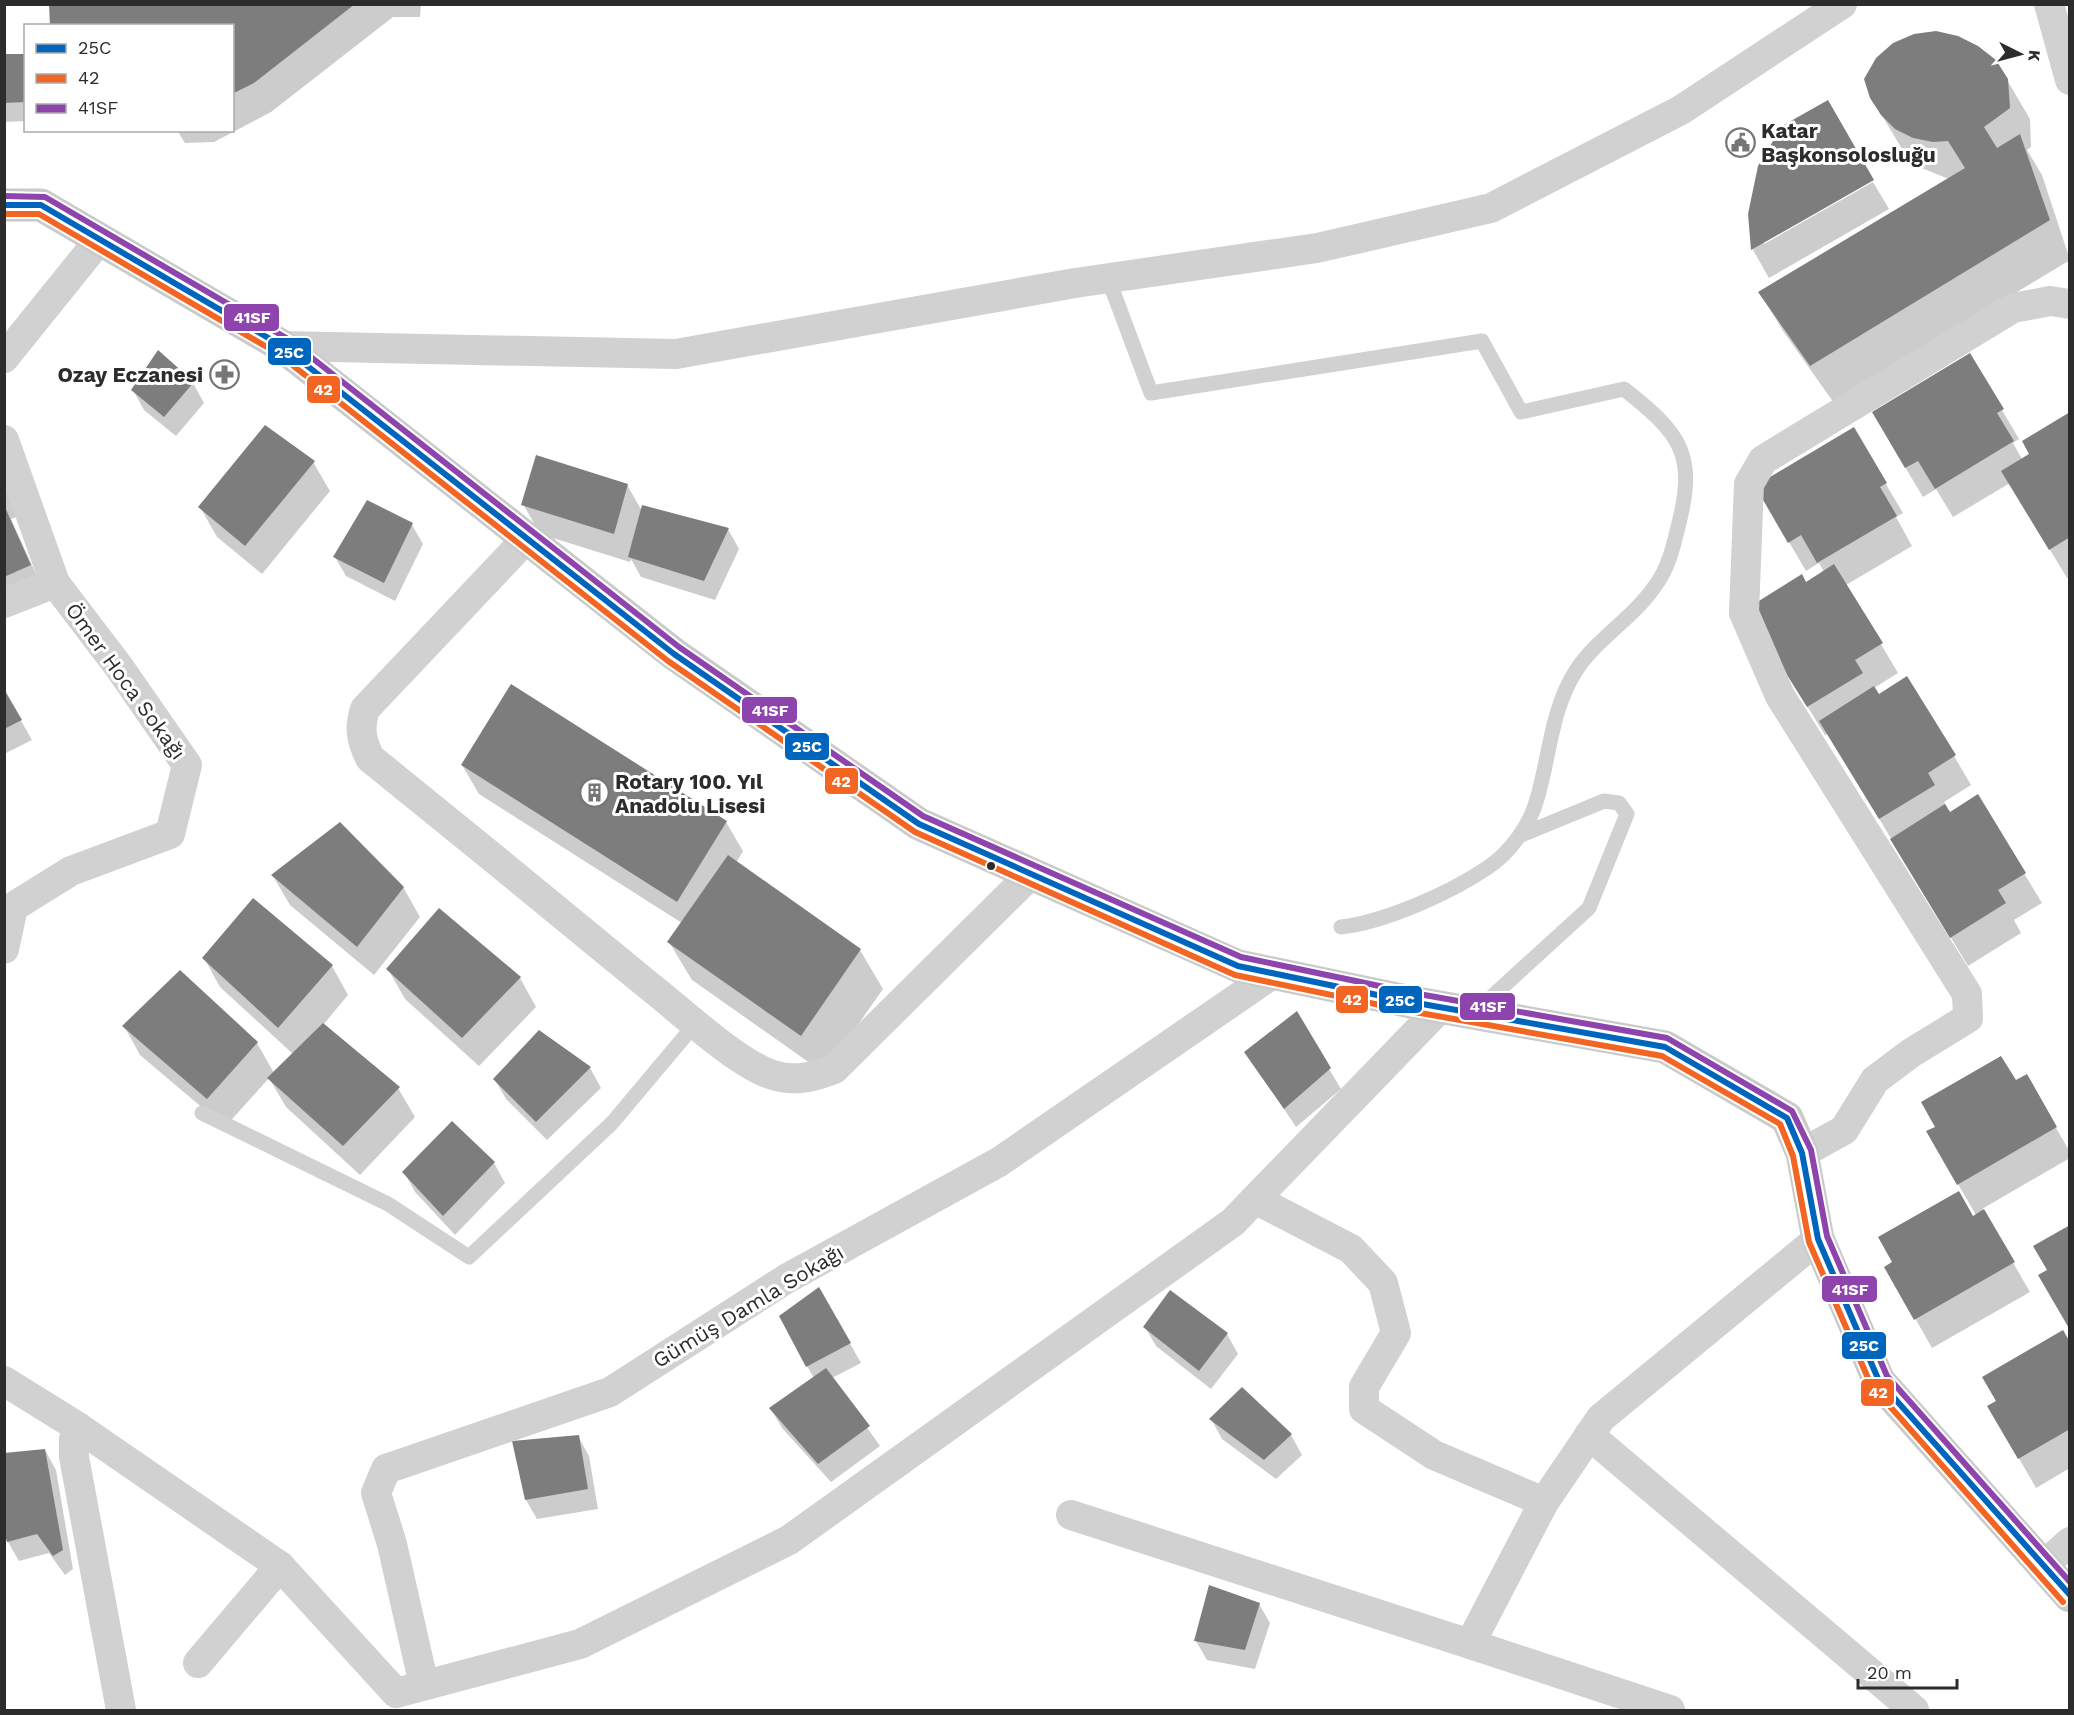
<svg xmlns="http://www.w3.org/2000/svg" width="2074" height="1715" font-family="'Work Sans',sans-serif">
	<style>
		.shadow { fill: #0003 }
		.building { fill: #7d7d7d }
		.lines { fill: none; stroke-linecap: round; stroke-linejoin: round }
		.lane { stroke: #d1d1d1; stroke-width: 15 }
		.street { stroke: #d1d1d1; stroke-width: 30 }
		.secondary { stroke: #cacaca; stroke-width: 33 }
		.bus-1-casing { stroke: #fff; stroke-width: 10 }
		.bus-2-casing { stroke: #fff; stroke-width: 10 }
		.bus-3-casing { stroke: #fff; stroke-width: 10 }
		.bus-1 { stroke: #0065bd; stroke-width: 6 }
		.bus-2 { stroke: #f26522; stroke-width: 6 }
		.bus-3 { stroke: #8e44ad; stroke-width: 6 }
		.bus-dot { fill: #2c2c2c; stroke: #fff; stroke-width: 2 }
		.labels { text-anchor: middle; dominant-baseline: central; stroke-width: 6; stroke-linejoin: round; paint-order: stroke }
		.poi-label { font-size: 21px; font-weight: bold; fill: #2c2c2c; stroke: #fff; text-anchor: start }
		.street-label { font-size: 21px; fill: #2c2c2c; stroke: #fff }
		.line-badge { stroke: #fff; stroke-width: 2 }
		.badge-label { font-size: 16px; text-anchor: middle; font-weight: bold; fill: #fff }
	</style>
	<rect width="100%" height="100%" fill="#fff"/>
	<g class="shadow">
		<path d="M 51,4 L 421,4 L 420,17 L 393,17 L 271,112 L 214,142 L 185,143 L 177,130 L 232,130 L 232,26 Z"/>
		<path d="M 4,55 L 26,55 L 26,121 L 4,122 Z"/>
		<path d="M 2007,80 L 2030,119 L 2031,147 L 2027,150 L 2042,175 L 2070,260 L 1834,403 L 1783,331 L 1760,293 L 1949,179 L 1919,167 L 1905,154 L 1871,97 Z"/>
		<path d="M 1873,182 L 1889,209 L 1769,278 L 1753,250 L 1749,214 L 1764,244 Z"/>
		<path d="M 193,383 L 204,403 L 176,436 L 144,410 L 133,390 Z"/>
		<path d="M 2002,410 L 2019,439 L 2013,443 L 2022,459 L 2031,454 L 2070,413 L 2070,577 L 2067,578 L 2010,483 L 1953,517 L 1936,489 L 1923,497 L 1890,442 Z"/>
		<path d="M 1853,429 L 1903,513 L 1896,517 L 1912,546 L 1846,585 L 1898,673 L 1874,688 L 1879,696 L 1954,756 L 1971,785 L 1944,802 L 1950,813 L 1977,796 L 2042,903 L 2014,920 L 2021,933 L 1968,966 L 1828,734 L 1825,735 L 1765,638 L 1806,584 L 1824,572 L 1819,563 L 1806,571 L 1757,487 Z"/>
		<path d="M 4,456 L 25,514 L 11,519 L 41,585 L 4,596 Z"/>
		<path d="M 313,462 L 330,491 L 262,574 L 217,537 L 200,507 Z"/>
		<path d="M 627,485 L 642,511 L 728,529 L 739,549 L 715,600 L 641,577 L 631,559 L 630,562 L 540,534 L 523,504 Z"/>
		<path d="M 412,525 L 423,544 L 395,601 L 346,576 L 335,557 Z"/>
		<path d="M 4,691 L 32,740 L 4,754 Z"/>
		<path d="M 462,765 L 726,822 L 743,851 L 736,863 L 860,950 L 883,989 L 824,1073 L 692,980 L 669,942 L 682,923 L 479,794 Z"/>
		<path d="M 273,876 L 403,887 L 420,917 L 374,975 L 290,905 Z"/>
		<path d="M 204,958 L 332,966 L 348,995 L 323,1025 L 398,1088 L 415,1117 L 360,1175 L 286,1107 L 269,1078 L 225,1127 L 140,1055 L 124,1026 L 257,1043 L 274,1073 L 293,1054 L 220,987 Z"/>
		<path d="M 388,969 L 520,978 L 536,1007 L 479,1066 L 405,999 Z"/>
		<path d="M 1296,1013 L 1341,1089 L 1296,1127 L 1246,1052 Z"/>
		<path d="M 590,1068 L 601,1088 L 547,1140 L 506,1099 L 495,1080 Z"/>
		<path d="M 2026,1076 L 2070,1152 L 2070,1158 L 1982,1209 L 2030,1292 L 1932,1348 L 1886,1267 L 1976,1215 L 1928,1132 Z"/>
		<path d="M 452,1123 L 494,1163 L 505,1183 L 455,1235 L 415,1192 L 404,1172 Z"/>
		<path d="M 819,1289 L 861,1363 L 832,1378 L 880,1446 L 831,1482 L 782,1428 L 771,1409 L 814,1378 L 807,1366 Z"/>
		<path d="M 1145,1327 L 1227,1334 L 1238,1354 L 1211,1389 L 1156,1346 Z"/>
		<path d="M 2070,1345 L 2070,1468 L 2036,1488 L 1989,1406 Z"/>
		<path d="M 1242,1389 L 1291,1435 L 1302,1455 L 1276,1479 L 1222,1439 L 1211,1419 Z"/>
		<path d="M 578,1436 L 589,1456 L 598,1509 L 537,1519 L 526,1500 L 514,1442 Z"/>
		<path d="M 45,1450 L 56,1470 L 73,1569 L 65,1575 L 49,1553 L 19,1561 L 8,1542 L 4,1524 Z"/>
		<path d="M 1259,1604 L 1270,1623 L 1255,1669 L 1207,1660 L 1196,1641 Z"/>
	</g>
	<g class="building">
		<path d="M 49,4 L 355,4 L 254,83 L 232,94 L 232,26 L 50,26 Z"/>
		<path d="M 1936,31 L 1958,36 L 1978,46 L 1996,60 L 2008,79 L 2010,108 L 1984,127 L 1997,148 L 2020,134 L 2050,220 L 1810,366 L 1758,292 L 1965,168 L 1948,141 L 1933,142 L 1913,138 L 1895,129 L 1881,115 L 1870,98 L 1864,79 L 1876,58 L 1893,43 L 1914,34 Z"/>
		<path d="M 4,54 L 26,54 L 26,102 L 4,103 Z"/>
		<path d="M 1828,100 L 1874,180 L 1751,250 L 1748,214 L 1758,166 L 1782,126 Z"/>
		<path d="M 158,350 L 194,382 L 164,417 L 131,390 Z"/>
		<path d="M 1970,353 L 2004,409 L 1997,413 L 2014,441 L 1935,489 L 1918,461 L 1905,468 L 1872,412 Z"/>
		<path d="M 2070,412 L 2070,537 L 2049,550 L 2001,471 L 2029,454 L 2022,441 Z"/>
		<path d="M 265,425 L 315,461 L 245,546 L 198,507 Z"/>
		<path d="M 1854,427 L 1887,483 L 1880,487 L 1897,516 L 1817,563 L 1801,535 L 1788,543 L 1755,486 Z"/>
		<path d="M 536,455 L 628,484 L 614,534 L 521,505 Z"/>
		<path d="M 367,500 L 413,523 L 384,583 L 333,557 Z"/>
		<path d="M 4,505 L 31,565 L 4,577 Z"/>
		<path d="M 642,505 L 729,528 L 704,581 L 628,557 Z"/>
		<path d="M 1834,564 L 1883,643 L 1855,660 L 1863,673 L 1807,707 L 1746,609 L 1802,574 L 1806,582 Z"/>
		<path d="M 1907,676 L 1956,755 L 1928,773 L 1935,785 L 1879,819 L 1819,721 L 1874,686 L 1879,694 Z"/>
		<path d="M 511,684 L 727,821 L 677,902 L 461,765 Z"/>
		<path d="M 4,689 L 22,720 L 4,729 Z"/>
		<path d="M 1978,794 L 2026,873 L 1998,890 L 2006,903 L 1950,938 L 1890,839 L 1945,804 L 1950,812 Z"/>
		<path d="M 340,822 L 404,887 L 357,947 L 271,875 Z"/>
		<path d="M 728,855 L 861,949 L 801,1036 L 667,942 Z"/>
		<path d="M 253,898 L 333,965 L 278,1028 L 202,958 Z"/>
		<path d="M 439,908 L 521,977 L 462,1038 L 386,969 Z"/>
		<path d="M 180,970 L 258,1042 L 207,1099 L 122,1026 Z"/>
		<path d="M 1297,1011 L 1331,1068 L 1284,1109 L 1244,1052 Z"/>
		<path d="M 323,1023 L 400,1087 L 343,1146 L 267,1078 Z"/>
		<path d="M 539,1030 L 591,1067 L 536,1122 L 493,1079 Z"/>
		<path d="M 2001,1056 L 2016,1080 L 2027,1074 L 2057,1127 L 1957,1185 L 1926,1131 L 1935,1127 L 1921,1102 Z"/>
		<path d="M 452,1121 L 495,1162 L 443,1216 L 402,1172 Z"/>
		<path d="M 1959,1191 L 1973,1216 L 1984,1209 L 2015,1262 L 1914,1320 L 1884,1267 L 1892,1262 L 1878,1237 Z"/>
		<path d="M 2070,1225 L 2070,1330 L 2038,1275 L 2047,1270 L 2033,1246 Z"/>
		<path d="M 819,1287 L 851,1343 L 806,1367 L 779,1316 Z"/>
		<path d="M 1170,1290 L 1228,1333 L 1199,1371 L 1143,1327 Z"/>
		<path d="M 2063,1330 L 2070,1342 L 2070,1429 L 2018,1459 L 1987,1406 L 1996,1401 L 1982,1377 Z"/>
		<path d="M 826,1368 L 870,1426 L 818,1464 L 769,1408 Z"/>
		<path d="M 1242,1387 L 1292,1434 L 1264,1460 L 1209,1419 Z"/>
		<path d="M 579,1435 L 588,1489 L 525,1500 L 512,1441 Z"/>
		<path d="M 45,1449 L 63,1550 L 53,1556 L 37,1534 L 7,1542 L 4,1532 L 4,1453 Z"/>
		<path d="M 1209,1585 L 1260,1603 L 1245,1650 L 1194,1641 Z"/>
	</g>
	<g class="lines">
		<g class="lane">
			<path d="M 1108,278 L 1151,393 L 1482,341 L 1521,412 L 1624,389 C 1681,434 1697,454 1678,527 C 1673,548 1668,569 1655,586 C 1634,617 1598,638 1577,669 C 1551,708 1550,756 1537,799 C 1530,825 1510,853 1487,868 C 1450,893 1385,922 1341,927"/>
			<path d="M 1475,1012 L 1589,908 L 1627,814 L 1619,803 L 1604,801 L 1521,835"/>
			<path d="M 202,1113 L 388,1204 L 469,1257 L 612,1123 L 696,1023"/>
		</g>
		<g class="street">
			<path d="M 2049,4 L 2070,80"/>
			<path d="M 282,346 L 676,354 L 1075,283 L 1317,248 L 1491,208 L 1681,110 L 1842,4"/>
			<path d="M 4,358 L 100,239"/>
			<path d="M 4,440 L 55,583"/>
			<path d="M 527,538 L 365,709 C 359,728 361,740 370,758 C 463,833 556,909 648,985 C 679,1009 737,1064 773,1075 C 794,1082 814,1077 834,1069 L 1031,874"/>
			<path d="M 4,603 L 55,583 L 119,667 L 187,765 L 170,834 L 71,871 L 13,907 L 4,949"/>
			<path d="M 1802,1153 L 1844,1130 L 1875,1080 L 1911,1053 L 1968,1018 L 1967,994 L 1780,696 L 1744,613 L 1749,484 L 1763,460 L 2013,308 L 2050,301 L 2070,304"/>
			<path d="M 1255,1199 L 1351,1249 L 1383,1283 L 1396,1333 L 1364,1387 L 1364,1409 L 1434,1455 L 1544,1502"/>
			<path d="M 4,1381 L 78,1427 L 280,1566 L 396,1693 L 580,1644 L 789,1540 L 1233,1222 L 1440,1008"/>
			<path d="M 78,1427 L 74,1439 L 74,1457 L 121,1710"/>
			<path d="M 1589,1435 L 1914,1710"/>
			<path d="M 1071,1515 L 1470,1644"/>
			<path d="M 2042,1567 L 2070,1542"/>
			<path d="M 198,1663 L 280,1566"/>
			<path d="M 424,1685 L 392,1544 L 376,1493 L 386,1469 L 610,1392 L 786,1279 L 999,1162 L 1274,973"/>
			<path d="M 1670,1710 L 1470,1644 L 1544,1502 L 1601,1418 L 1818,1239"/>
		</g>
		<path class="secondary" d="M 4,205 L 41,205 L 282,346 L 674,654 L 919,824 L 1238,966 L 1411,1002 L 1665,1047 L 1787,1118 L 1802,1153 L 1818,1239 L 1879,1381 L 2070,1596"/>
		<defs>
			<path id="bus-1" d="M 4,205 L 41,205 L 282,346 L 674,654 L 919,824 L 1238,966 L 1411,1002 L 1665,1047 L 1787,1118 L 1802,1153 L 1818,1239 L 1879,1381 L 2070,1595"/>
			<path id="bus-2" d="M 4,214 L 39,214 L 277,353 L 668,661 L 915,832 L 1235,975 L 1409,1011 L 1662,1056 L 1780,1124 L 1793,1156 L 1809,1242 L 1871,1385 L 2063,1602"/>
			<path id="bus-3" d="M 4,196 L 45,197 L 288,339 L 679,647 L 923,816 L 1241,957 L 1413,993 L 1667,1038 L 1792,1111 L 1811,1150 L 1827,1236 L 1887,1376 L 2070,1582"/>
		</defs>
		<use href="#bus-1" class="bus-1-casing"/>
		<use href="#bus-2" class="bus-2-casing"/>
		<use href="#bus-3" class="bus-3-casing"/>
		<use href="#bus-1" class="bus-1"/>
		<use href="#bus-2" class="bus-2"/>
		<use href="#bus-3" class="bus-3"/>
	</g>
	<defs>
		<symbol id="civic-ring" viewBox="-11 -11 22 22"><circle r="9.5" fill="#fff" stroke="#767676" stroke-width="1.5"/><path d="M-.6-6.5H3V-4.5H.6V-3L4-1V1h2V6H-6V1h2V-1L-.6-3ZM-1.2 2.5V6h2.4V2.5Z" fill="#767676"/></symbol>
		<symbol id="pharmacy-ring" viewBox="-11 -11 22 22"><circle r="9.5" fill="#fff" stroke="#767676" stroke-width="1.5"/><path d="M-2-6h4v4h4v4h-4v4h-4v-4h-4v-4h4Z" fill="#767676"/></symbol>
		<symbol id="building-ring" viewBox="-11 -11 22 22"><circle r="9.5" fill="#fff" stroke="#767676" stroke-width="1.5"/><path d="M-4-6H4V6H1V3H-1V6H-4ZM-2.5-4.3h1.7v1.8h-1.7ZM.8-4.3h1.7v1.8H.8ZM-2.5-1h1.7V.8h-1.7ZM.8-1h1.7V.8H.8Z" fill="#767676"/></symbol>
	</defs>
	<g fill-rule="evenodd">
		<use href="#civic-ring" x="1724" y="126" width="33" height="33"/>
		<use href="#pharmacy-ring" x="208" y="358" width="33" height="33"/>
		<use href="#building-ring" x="578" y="776" width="33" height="33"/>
	</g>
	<circle class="bus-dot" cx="991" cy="866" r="5"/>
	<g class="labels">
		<g class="poi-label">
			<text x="1761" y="130">Katar<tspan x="1761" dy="24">Başkonsolosluğu</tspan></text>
			<text x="203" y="374" text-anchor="end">Ozay Eczanesi</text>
			<text x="615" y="781">Rotary 100. Yıl<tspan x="615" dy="24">Anadolu Lisesi</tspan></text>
		</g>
		<g class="street-label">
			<text transform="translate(126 681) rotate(54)">Ömer Hoca Sokağı</text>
			<text transform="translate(748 1306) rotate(-31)">Gümüş Damla Sokağı</text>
		</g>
	</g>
	<g class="line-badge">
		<rect x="223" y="303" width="57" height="29" rx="6" fill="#8e44ad"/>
		<rect x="267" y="337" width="45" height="29" rx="6" fill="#0065bd"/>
		<rect x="306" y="375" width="35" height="29" rx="6" fill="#f26522"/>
		<rect x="741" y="696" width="57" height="28" rx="6" fill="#8e44ad"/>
		<rect x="784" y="732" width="46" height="29" rx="6" fill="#0065bd"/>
		<rect x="824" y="767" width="35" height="28" rx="6" fill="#f26522"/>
		<rect x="1335" y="985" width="34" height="29" rx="6" fill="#f26522"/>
		<rect x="1378" y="985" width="45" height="29" rx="6" fill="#0065bd"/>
		<rect x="1459" y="992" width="57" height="29" rx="6" fill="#8e44ad"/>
		<rect x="1821" y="1275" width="57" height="28" rx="6" fill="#8e44ad"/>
		<rect x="1841" y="1331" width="46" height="29" rx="6" fill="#0065bd"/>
		<rect x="1860" y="1378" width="35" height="29" rx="6" fill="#f26522"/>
	</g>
	<g class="badge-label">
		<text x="252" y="323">41SF</text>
		<text x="289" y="358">25C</text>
		<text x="323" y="395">42</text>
		<text x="770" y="716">41SF</text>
		<text x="807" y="752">25C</text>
		<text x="841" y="787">42</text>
		<text x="1352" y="1005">42</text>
		<text x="1400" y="1006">25C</text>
		<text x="1488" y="1012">41SF</text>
		<text x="1850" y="1295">41SF</text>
		<text x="1864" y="1351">25C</text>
		<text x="1878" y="1398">42</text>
	</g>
	<rect width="2074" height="1715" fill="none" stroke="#2c2c2c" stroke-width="12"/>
	<rect x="24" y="24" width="210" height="108" fill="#ffffff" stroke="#ababab" stroke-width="1.5"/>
	<rect x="36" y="44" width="30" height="9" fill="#0065bd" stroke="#ababab" stroke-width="1.5"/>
	<text x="78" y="54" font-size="18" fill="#2c2c2c">25C</text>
	<rect x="36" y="74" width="30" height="9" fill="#f26522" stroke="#ababab" stroke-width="1.5"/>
	<text x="78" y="84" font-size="18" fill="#2c2c2c">42</text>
	<rect x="36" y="104" width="30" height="9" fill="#8e44ad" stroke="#ababab" stroke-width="1.5"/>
	<text x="78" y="114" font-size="18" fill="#2c2c2c">41SF</text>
	<g transform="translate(2020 54) rotate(96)" stroke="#ffffff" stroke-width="4.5" paint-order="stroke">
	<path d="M0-4.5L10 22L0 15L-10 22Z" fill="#2c2c2c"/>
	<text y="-9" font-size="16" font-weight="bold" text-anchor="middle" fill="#2c2c2c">K</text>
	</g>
	<path d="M1858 1679v9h99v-9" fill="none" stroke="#2c2c2c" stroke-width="3"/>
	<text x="1867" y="1679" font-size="18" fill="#2c2c2c" stroke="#ffffff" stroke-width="4.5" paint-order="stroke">20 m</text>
</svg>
